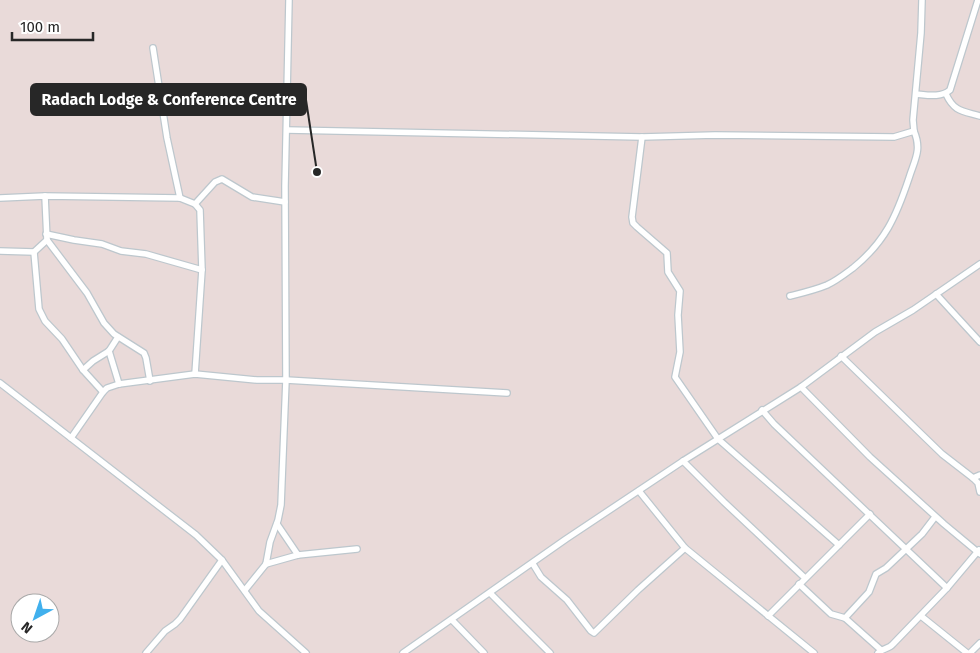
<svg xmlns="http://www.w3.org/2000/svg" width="980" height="653" font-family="'Fira Sans',sans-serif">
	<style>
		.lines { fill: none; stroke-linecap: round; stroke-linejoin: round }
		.minor-casing { stroke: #bdc7cd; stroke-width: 8 }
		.minor { stroke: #fff; stroke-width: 5.5 }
		.leader { fill: none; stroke: #272727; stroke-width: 2 }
		.callout-dot { fill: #272727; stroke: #fff; stroke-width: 2 }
		.callout { fill: #272727; stroke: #272727; stroke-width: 2 }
		.callout-label { font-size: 16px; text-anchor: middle; font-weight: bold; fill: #fff }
	</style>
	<rect width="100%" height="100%" fill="#e9dad9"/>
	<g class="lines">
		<defs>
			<g id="minor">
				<path d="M 153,48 L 167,138 L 180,198"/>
				<path d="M 916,94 C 927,95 941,98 950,90 L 978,0"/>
				<path d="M 946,94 C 954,112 963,111 980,116"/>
				<path d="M 287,130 L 642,137 L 715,135 L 894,137 L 914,131 L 913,120 L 921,33 L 922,0"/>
				<path d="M 642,137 L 632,217 L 633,223 L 637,227 L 667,253 L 668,272 L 680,291 L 678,315 L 680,352 L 675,377 L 718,439 L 839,545"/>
				<path d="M 0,198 L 45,196 L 180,198 L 195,204 L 200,210 L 202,270 L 195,374"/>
				<path d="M 195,204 L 215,182 L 222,179 L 252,197 L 285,202"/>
				<path d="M 46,234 L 74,240 L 102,244 L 121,251 L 146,254 L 202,270"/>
				<path d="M 47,240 L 87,293 L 104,323 L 114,334 L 144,353 L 146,358 L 150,381"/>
				<path d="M 0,251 L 34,252 L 47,240 L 45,196"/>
				<path d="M 34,252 L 39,309 L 45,321 L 62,339 L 83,370 L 103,392"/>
				<path d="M 936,294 L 980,342"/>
				<path d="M 790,296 C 802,293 815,290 827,285 C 836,281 845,274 853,268 C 885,242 896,217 909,178 C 915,159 922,150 914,131"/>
				<path d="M 109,351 L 119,384"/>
				<path d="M 841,356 L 942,454 L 973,478 L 980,475"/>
				<path d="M 83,370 L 93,361 L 109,351 L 118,337"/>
				<path d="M 0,383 L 196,535 L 222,560 L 259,611 L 306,653"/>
				<path d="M 801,387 L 870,457 L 944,524 L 980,554"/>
				<path d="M 762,410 L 774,424 L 947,588"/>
				<path d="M 71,438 L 103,392 L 107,388 L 119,384 L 195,374 L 257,380 L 286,380 L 507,393"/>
				<path d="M 683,461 L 724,502 L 805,578"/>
				<path d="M 973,478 L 978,483 L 980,492"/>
				<path d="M 639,491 L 685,548 L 814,653"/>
				<path d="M 277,524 L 298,555"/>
				<path d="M 266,564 L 298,555 L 357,549"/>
				<path d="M 533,564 L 541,577 L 567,600 L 591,631 L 594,633 L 638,590 L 685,548"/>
				<path d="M 799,584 L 831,614 L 845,618 L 881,650"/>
				<path d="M 245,590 L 266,564 L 270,542 L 278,520 L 281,505 L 286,380 L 285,186 L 289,0"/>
				<path d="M 490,593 L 550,653"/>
				<path d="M 768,616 L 870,514"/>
				<path d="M 921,616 L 967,653"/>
				<path d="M 845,618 L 869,592 L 876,574 L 886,568 L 922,534 L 935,517"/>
				<path d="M 452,620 L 484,653"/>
				<path d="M 146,653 L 165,631 L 175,624 L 180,619 L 222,560"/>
				<path d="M 403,653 L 566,539 L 683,461 L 801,387 L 875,332 L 913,310 L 980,264"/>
				<path d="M 878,653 C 883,648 889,649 893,644 L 947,588 L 979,550"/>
				<path d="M 970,653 L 980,643"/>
			</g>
		</defs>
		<use href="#minor" class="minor-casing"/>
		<use href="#minor" class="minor"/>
	</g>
	<path class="leader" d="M317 172L306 100"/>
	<circle class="callout-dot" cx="317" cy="172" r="5"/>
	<rect class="callout" x="31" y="84" width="275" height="31" rx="5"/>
	<g class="callout-label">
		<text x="169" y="105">Radach Lodge &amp; Conference Centre</text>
	</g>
	<g transform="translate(35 618) rotate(220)"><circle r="24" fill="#ffffff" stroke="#a9a9a9"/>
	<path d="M0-4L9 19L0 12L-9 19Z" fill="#41b0ed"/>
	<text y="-8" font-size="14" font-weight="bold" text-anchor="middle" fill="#272727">N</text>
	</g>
	<path d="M12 32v8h81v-8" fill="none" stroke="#272727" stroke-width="2.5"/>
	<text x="20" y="32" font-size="15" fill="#272727" stroke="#ffffff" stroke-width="4" paint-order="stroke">100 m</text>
</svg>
